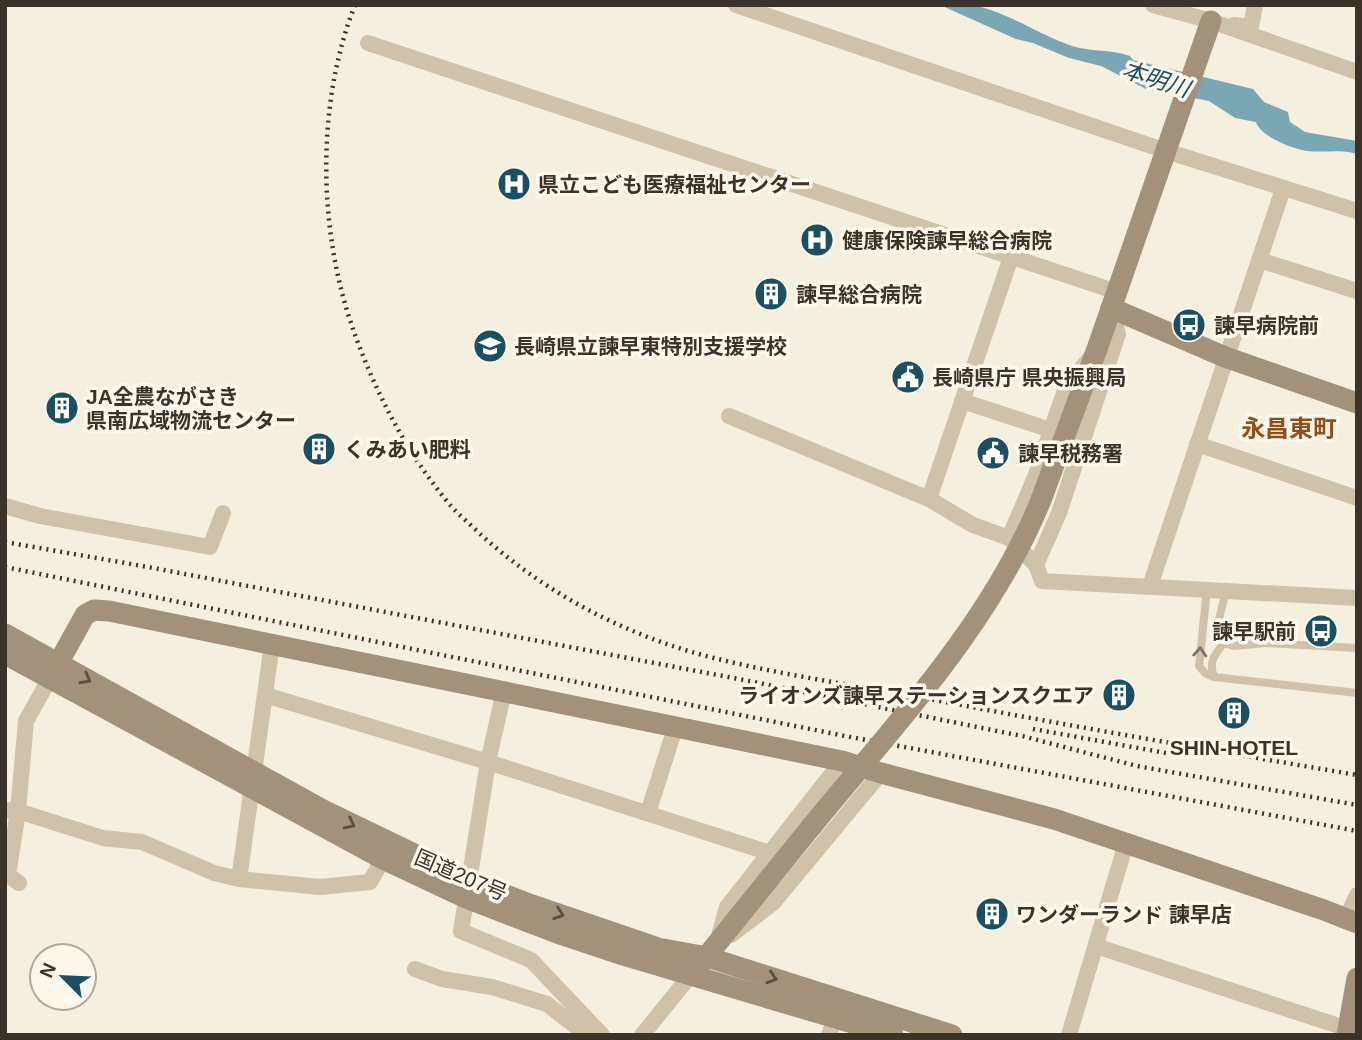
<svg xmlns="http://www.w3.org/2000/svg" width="1362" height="1040" font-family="Arial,'Noto Sans JP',sans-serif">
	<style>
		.water { fill: #7ba7b5 }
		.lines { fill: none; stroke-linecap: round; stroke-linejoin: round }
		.lane { stroke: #cfc2a9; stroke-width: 8 }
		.street { stroke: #cfc2a9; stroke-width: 16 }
		.secondary { stroke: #a3917a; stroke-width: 21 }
		.rail { stroke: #3b3329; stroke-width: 4.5; stroke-dasharray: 2 5; stroke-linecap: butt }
		.secondary-bridge { stroke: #a3917a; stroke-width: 21 }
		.oneway { stroke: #7e7363 }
		.oneway2 { stroke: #5a4f41 }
		.labels { text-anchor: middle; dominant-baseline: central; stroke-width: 7; stroke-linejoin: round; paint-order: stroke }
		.poi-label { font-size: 21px; font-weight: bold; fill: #3b3329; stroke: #fcf8ec; text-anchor: start }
		.street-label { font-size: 21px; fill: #3b3329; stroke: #fcf8ec }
		.water-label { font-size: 23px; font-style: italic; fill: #1b4f61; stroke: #fcf8ec }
		.quarter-label { font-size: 24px; font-weight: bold; fill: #924f1b; stroke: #fcf8ec }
	</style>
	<rect width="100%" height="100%" fill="#f5efdf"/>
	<path class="water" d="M 940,5 C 952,5 967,3 978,6 C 1012,15 1040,35 1072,46 C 1090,52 1110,49 1130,56 L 1133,60 L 1253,89 L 1264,102 L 1288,112 L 1290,122 L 1305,132 L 1357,141 L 1357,154 C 1340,149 1324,153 1307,151 C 1292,149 1260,136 1256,122 L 1235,118 L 1209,101 L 1146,89 L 1101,66 L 1069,58 L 1033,43 L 1016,39 Z"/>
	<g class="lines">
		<g class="lane">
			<path d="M 1207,589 L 1199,666 L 1205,673 L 1214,677 L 1357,693"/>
			<path d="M 1226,590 L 1217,628 L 1220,638 L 1224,643 L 1234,646 L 1266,643 L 1357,648"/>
			<path d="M 1214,677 C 1208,662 1215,654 1224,643"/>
		</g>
		<g class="street">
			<path d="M 736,5 L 1166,151 L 1357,211"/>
			<path d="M 1153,5 L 1211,21 L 1357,72"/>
			<path d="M 1234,25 L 1251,27 L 1255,5"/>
			<path d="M 368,43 L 1117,292"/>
			<path d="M 1259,260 L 1357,291"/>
			<path d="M 962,401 L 1051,430"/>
			<path d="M 729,416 L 929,499 L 973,525 L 1009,538 L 1035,477 L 1066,387 L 1090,358"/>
			<path d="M 1197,444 L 1357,498"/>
			<path d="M 929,499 L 1011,257"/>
			<path d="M 5,506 L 40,516 L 210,547 L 223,513"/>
			<path d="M 1013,542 L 1036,565 L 1042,581 L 1357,598"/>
			<path d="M 1036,565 L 1059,513 L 1118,334 L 1111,308"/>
			<path d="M 1150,586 L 1283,189"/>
			<path d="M 504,691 L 488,762 L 461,931 L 531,960 L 602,1035"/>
			<path d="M 265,695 L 488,762 L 770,853"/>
			<path d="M 5,810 L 18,811 L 103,838 L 142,842 L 214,873 L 239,879 L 320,887 L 370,882 L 388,850"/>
			<path d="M 648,813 L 676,725"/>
			<path d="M 239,879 L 272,644"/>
			<path d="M 19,883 L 8,875 L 18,811 L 26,721 L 50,678"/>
			<path d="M 1346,919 L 1357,895"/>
			<path d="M 731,935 L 773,903 L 881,773"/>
			<path d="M 719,936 L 727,907 L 842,761"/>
			<path d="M 1096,946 L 1348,1029 L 1357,1029"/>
			<path d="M 415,969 L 442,979 L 492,987 L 547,1004 L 587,1035"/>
			<path d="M 642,1035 L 690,976"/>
			<path d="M 829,1035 L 835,1018"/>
			<path d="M 1069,1035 L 1126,843"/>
		</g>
		<g class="secondary">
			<path d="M 1111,308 L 1225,357 L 1357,403"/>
			<path d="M 1041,500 L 1097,349 L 1211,21"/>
			<path d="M 5,634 L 323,810 L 470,881 L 532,905 L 658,948 L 707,957 L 952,1035"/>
			<path d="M 5,654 L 383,859 L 466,898 L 557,933 L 623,955 L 893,1035"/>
			<path d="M 50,678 L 85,615 L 94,610 L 109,611 L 842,761 L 881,773 L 1054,819 L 1324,910 L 1357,923"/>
			<path d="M 698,967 L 811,827"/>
			<path d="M 1347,1035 L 1357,978"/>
		</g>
		<g class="rail">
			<path d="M 355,5 C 316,104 318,229 353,329 C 375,392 407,454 451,506 C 459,515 469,523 478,532 C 544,593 626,636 714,658 C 786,676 861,686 935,700 C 1075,727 1216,751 1357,775"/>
			<path d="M 5,542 L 148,567 L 744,680 L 1022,736 L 1137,766 L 1357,805"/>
			<path d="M 5,567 L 845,736 L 1357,831"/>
			<path d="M 1033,729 L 1177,755"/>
		</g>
		<path class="secondary-bridge" d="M 811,827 C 895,724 990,625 1041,500"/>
	</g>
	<defs><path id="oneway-chevron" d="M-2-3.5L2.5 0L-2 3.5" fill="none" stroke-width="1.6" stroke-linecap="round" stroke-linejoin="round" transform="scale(1.75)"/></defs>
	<use class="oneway" href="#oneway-chevron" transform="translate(1200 652) rotate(-86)"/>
	<g class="oneway2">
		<use href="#oneway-chevron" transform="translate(86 679) rotate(29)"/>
		<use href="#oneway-chevron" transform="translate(350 824) rotate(27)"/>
		<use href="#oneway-chevron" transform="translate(559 914) rotate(19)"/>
		<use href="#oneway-chevron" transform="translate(772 978) rotate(18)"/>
	</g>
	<defs>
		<symbol id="hospital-disc" viewBox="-11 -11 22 22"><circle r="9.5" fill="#1b4f61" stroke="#fcf8ec"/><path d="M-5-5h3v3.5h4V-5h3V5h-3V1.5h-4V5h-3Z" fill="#fff"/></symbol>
		<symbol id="building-disc" viewBox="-11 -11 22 22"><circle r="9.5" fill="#1b4f61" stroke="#fcf8ec"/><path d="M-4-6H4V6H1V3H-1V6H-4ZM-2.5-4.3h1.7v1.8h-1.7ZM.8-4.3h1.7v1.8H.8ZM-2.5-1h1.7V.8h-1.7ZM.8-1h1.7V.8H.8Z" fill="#fff"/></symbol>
		<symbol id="bus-disc" viewBox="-11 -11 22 22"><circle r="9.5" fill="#1b4f61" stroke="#fcf8ec"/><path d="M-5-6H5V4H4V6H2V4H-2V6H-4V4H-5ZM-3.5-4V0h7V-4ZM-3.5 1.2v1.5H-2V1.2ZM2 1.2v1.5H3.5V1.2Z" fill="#fff"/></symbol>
		<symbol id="school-disc" viewBox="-11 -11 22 22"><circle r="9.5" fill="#1b4f61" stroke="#fcf8ec"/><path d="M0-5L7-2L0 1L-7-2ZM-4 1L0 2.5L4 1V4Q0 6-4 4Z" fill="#fff"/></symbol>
		<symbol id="civic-disc" viewBox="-11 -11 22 22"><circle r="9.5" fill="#1b4f61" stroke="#fcf8ec"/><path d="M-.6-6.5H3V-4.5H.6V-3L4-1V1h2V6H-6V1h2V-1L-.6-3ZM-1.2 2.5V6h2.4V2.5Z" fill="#fff"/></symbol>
	</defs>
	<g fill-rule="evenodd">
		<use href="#hospital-disc" x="495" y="165" width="38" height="38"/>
		<use href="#hospital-disc" x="798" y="221" width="38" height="38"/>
		<use href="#building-disc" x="752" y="275" width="38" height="38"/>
		<use href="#bus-disc" x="1170" y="306" width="38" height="38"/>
		<use href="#school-disc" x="471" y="327" width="38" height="38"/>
		<use href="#civic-disc" x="889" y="358" width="38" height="38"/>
		<use href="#building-disc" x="43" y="389" width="38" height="38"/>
		<use href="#building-disc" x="300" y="430" width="38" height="38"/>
		<use href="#civic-disc" x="974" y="434" width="38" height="38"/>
		<use href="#bus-disc" x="1302" y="612" width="38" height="38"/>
		<use href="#building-disc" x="1100" y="676" width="38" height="38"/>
		<use href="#building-disc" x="1215" y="694" width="38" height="38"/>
		<use href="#building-disc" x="973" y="895" width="38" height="38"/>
	</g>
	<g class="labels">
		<g class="poi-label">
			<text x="538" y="184">県立こども医療福祉センター</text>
			<text x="842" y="240">健康保険諫早総合病院</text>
			<text x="796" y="294">諫早総合病院</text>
			<text x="1214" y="325">諫早病院前</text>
			<text x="514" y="346">長崎県立諫早東特別支援学校</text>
			<text x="932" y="377">長崎県庁 県央振興局</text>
			<text x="86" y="396">JA全農ながさき<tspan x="86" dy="24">県南広域物流センター</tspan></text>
			<text x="344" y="449">くみあい肥料</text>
			<text x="1018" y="453">諫早税務署</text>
			<text x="1296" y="631" text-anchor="end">諫早駅前</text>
			<text x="1094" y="695" text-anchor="end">ライオンズ諫早ステーションスクエア</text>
			<text x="1234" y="747" text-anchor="middle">SHIN-HOTEL</text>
			<text x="1016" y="914">ワンダーランド 諫早店</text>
		</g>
		<g class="street-label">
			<text transform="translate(461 875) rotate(23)">国道207号</text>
		</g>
		<g class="water-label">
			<text transform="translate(1156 79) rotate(18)">本明川</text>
		</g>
		<g class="quarter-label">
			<text x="1289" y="428">永昌東町</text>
		</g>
	</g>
	<rect width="1362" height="1040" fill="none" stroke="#3b3329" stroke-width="14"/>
	<g transform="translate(63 977) rotate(294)"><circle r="33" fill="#fcf8ec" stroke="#afa99e" stroke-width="2"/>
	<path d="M0-5L12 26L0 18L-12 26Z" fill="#1b4f61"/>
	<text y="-10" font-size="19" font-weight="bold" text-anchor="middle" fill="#3b3329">N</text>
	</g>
</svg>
